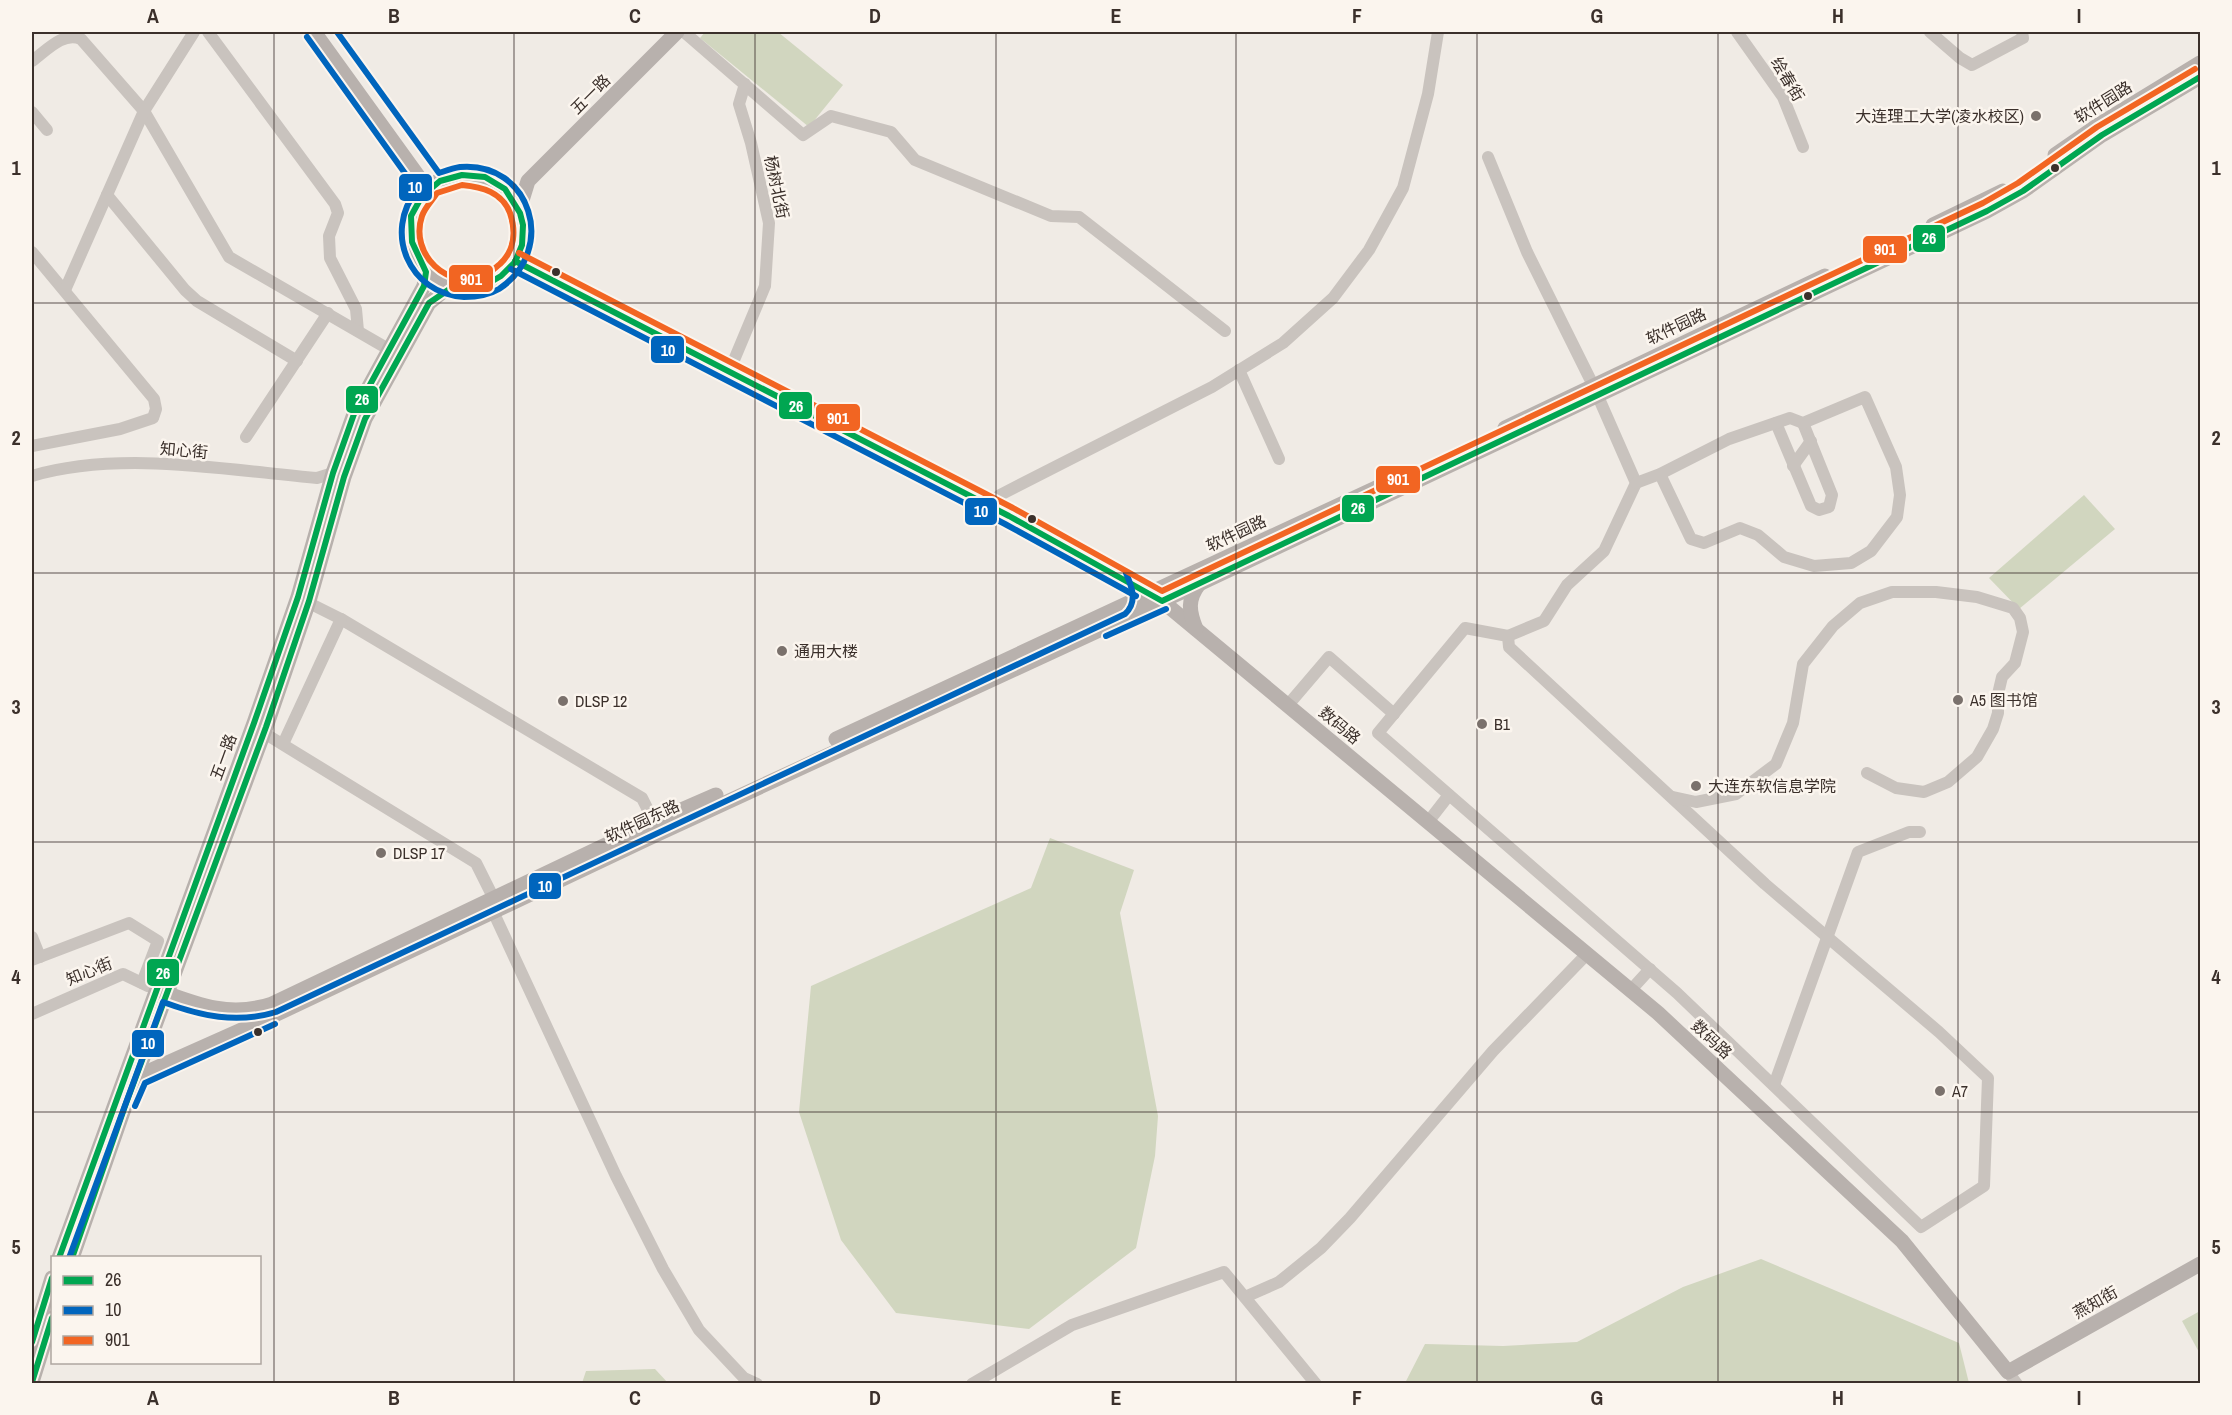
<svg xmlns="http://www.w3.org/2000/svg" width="2232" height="1415" font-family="'Archivo Narrow','Noto Sans SC',sans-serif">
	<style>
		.green { fill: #d1d6bf }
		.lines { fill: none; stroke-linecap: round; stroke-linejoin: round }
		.minor { stroke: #c9c3be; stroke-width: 12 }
		.major { stroke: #b8b1ad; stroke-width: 15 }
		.bus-1-casing { stroke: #fbf5ee; stroke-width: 10 }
		.bus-2-casing { stroke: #fbf5ee; stroke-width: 10 }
		.bus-3-casing { stroke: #fbf5ee; stroke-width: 10 }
		.bus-1 { stroke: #00a651; stroke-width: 6 }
		.bus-2 { stroke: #0065bd; stroke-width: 6 }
		.bus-3 { stroke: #f26522; stroke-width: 6 }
		.grid { fill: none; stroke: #3b302b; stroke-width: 1.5; stroke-opacity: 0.55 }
		.poi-dot { fill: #7a716c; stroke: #fbf5ee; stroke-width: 2 }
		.bus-dot { fill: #3b302b; stroke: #fbf5ee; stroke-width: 2 }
		.labels { text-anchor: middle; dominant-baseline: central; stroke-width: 5; stroke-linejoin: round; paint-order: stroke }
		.street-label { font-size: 16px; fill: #3b302b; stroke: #fbf5ee }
		.poi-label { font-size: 16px; fill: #3b302b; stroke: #fbf5ee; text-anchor: start }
		.line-badge { stroke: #fbf5ee; stroke-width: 2 }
		.badge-label { font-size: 16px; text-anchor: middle; font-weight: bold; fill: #fff }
		.neatline { fill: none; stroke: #3b302b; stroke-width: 2 }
		.grid-label { font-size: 20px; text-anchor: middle; font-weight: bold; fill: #3b302b }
	</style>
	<rect width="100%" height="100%" fill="#f0ebe5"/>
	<g class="green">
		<path d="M 705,32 L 778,32 L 843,85 L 809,127 L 700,38 Z"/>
		<path d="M 2084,495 L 2115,529 L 2019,609 L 1989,578 Z"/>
		<path d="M 1050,838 L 1134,870 L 1120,913 L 1158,1116 L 1155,1156 L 1136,1248 L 1029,1329 L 896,1313 L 841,1240 L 799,1112 L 811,986 L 1031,888 Z"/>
		<path d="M 1761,1259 L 1959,1343 L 1969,1383 L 1405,1383 L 1425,1344 L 1503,1346 L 1577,1342 L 1683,1287 Z"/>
		<path d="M 2200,1311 L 2200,1354 L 2182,1321 Z"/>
		<path d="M 655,1369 L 668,1383 L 582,1383 L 586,1371 Z"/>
	</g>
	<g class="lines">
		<g class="minor">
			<path d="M 208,32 L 335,204 L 338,213 L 329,236 L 330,258 L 356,309 L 358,331"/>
			<path d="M 684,32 L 803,135 L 831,116 L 891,132 L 915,160 L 1051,216 L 1079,217 L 1225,331"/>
			<path d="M 1737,32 L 1783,97 L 1803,147"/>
			<path d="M 1930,32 L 1960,58 L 1972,65 L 2023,38 L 2022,32"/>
			<path d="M 32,61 C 46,51 63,31 81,39 L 144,111 L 229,257 L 390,350"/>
			<path d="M 32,112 L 47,130"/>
			<path d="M 1488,157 L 1527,252 L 1593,385 L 1636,483 L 1604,551 L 1567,585 L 1544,621 L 1508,636"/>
			<path d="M 107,195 L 185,290 L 197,301 L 297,361"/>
			<path d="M 32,252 L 154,399 L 156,409 L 153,418 L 120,429 L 32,446"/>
			<path d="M 65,290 L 144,111 L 194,32"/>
			<path d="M 1239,370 L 1279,459"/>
			<path d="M 729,372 L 765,286 L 769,223 L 751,143 L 739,104 L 745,84"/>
			<path d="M 1776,423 L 1811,506 L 1819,510 L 1829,507 L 1832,495 L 1803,423"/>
			<path d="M 246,437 L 328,313"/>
			<path d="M 1793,466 L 1811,441"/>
			<path d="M 32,476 C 119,450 227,470 317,478 L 333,473"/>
			<path d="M 1636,483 L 1660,474 L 1729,439 L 1790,418 L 1803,423 L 1865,397 L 1896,467 L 1900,495 L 1897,517 L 1871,551 L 1851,563 L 1814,566 L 1784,557 L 1758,535 L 1740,528 L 1704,543 L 1691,539 L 1660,474"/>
			<path d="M 987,506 L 1000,495 L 1212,387 L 1283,343 L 1333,298 L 1369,250 L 1403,188 L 1428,94 L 1438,32"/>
			<path d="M 301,599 L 341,619 L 642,798 L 654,822"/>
			<path d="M 1465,628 L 1508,636 L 1509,647 L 1765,884 L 1939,1032 L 1988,1078 L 1984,1186 L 1921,1227 L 1677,993 L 1378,733 Z"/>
			<path d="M 1288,705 L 1329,657 L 1394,714"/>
			<path d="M 259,728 L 264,733 L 476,863 L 494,899"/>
			<path d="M 283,744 L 341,619"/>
			<path d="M 1673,797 L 1696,802 L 1736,794 L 1776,764 L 1793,723 L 1803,664 L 1833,626 L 1860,603 L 1892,592 L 1936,592 L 1977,597 L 2013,608 L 2020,618 L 2023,632 L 2015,663 L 2002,677 L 1998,694 L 1998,713 L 1993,729 L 1977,757 L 1948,782 L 1924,792 L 1896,788 L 1867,773"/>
			<path d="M 1428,822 L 1449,795"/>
			<path d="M 490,905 L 616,1176 L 663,1269 L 699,1330 L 744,1378 L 757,1384"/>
			<path d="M 32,937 L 40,957"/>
			<path d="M 32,960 L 129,923 L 158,941 L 142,983"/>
			<path d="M 1630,991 L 1650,969"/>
			<path d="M 32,1014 L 123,974 L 148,986"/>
			<path d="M 1774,1085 L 1858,852 L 1909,832 L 1920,832"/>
			<path d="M 1245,1297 L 1279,1282 L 1321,1248 L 1350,1218 L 1493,1051 L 1587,954"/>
			<path d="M 2008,1372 L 2017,1384"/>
			<path d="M 972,1384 L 1072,1325 L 1224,1272 L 1316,1384"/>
		</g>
		<g class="major">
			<path d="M 314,32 L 428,190"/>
			<path d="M 2055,155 L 2097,126 L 2200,63"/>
			<circle cx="466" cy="231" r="57"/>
			<path d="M 519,210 L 528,181 L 677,32"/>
			<path d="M 1933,225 L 2003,191"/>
			<path d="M 515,261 L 1009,516 L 1162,601 L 1658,1013 L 1902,1241 L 2008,1372 L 2200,1264"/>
			<path d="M 1505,428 L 1825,276"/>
			<path d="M 1196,629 C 1189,611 1187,600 1199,584"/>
			<path d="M 836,739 L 1404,475"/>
			<path d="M 158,990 C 198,1005 230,1018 272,1004 L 654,822 L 716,795"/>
			<path d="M 138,1076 L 264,1020 L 649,838 L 1199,584 L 1987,211 L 2023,191 L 2102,135 L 2200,77"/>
			<path d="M 59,1258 L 254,723 L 298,597 L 333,473 L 354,414 L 424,286 L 426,272"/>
			<path d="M 72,1258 L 125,1106 L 266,727 L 309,601 L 344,477 L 365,419 L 429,303 L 442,292 L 453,287"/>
			<path d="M 32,1343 L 52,1278"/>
			<path d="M 32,1382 L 52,1318"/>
		</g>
		<defs>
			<g id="bus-1">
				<path d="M 515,261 L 1009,516 L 1162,601 L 1987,211 L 2023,191 L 2102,135 L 2200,77"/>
				<path d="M 59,1258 L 254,723 L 298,597 L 333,473 L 354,414 L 424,286 L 426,272 L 412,242 L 411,216 L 422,196 L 440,181 L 462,175 L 485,177 L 505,189 L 520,213 L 523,225 L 522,245 L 515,262 L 501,276 L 489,283 L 476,287 L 451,288 L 429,303 L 365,419 L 344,477 L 309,601 L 266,727 L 125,1106 L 72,1258"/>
				<path d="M 32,1342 L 52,1278"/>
				<path d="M 32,1382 L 52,1318"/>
			</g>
			<g id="bus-2">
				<path d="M 307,37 L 417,190 C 383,232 409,294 464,297 C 475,297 489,295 499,289 C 558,250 531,161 460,167 C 453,168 445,171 439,173 L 337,32"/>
				<path d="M 511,269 L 1005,524 L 1136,596"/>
				<path d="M 1106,636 L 1166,609"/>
				<path d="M 135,1106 L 145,1083 L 275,1024"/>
				<path d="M 69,1258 L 163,1002 C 201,1016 236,1024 276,1012 L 1125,614 C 1138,602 1132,587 1126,573"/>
			</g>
			<g id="bus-3">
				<path d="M 462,185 C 482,187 502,192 510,213 C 516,231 515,250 500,264 C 495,268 491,272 486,275 C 448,292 409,254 422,216 C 425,207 432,201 437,193 Z"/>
				<path d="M 519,253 L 1013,508 L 1162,591 L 1983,203 L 2018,183 L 2097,127 L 2195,69"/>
			</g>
		</defs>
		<use href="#bus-1" class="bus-1-casing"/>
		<use href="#bus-2" class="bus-2-casing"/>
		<use href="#bus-3" class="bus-3-casing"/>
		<use href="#bus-1" class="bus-1"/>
		<use href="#bus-2" class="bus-2"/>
		<use href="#bus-3" class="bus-3"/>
	</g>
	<path class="grid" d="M 274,32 L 274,1384M 514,32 L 514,1384M 755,32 L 755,1384M 996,32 L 996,1384M 1236,32 L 1236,1384M 1477,32 L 1477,1384M 1718,32 L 1718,1384M 1958,32 L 1958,1384M 32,303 L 2200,303M 32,573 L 2200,573M 32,842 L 2200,842M 32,1112 L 2200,1112"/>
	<g class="poi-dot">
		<circle cx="2036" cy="116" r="6"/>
		<circle cx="782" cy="651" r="6"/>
		<circle cx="1958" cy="700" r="6"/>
		<circle cx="563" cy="701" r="6"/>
		<circle cx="1482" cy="724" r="6"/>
		<circle cx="1696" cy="786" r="6"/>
		<circle cx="381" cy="853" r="6"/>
		<circle cx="1940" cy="1091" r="6"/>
	</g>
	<g class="bus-dot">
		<circle cx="2055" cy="168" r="5"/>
		<circle cx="556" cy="272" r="5"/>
		<circle cx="1808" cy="296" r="5"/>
		<circle cx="1032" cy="519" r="5"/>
		<circle cx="258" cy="1032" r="5"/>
	</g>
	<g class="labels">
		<g class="street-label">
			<text transform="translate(1788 79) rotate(59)">绘春街</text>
			<text transform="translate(590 94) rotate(-45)">五一路</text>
			<text transform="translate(2103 102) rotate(-32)">软件园路</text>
			<text transform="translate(777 187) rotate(78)">杨树北街</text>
			<text transform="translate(1676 326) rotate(-25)">软件园路</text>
			<text transform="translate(184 450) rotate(5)">知心街</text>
			<text transform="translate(1236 533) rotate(-25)">软件园路</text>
			<text transform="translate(1340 725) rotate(40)">数码路</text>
			<text transform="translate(223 757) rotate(-70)">五一路</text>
			<text transform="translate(642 821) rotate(-25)">软件园东路</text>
			<text transform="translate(89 971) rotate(-22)">知心街</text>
			<text transform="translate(1712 1039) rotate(43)">数码路</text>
			<text transform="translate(2095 1302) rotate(-29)">燕知街</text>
		</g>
		<g class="poi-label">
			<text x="2024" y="116" text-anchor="end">大连理工大学(凌水校区)</text>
			<text x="794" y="651">通用大楼</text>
			<text x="1970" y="700">A5 图书馆</text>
			<text x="575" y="701">DLSP 12</text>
			<text x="1494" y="724">B1</text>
			<text x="1708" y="786">大连东软信息学院</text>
			<text x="393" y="853">DLSP 17</text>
			<text x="1952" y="1091">A7</text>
		</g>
	</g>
	<g class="line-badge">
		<rect x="398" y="173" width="35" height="29" rx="6" fill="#0065bd"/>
		<rect x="1912" y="224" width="34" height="29" rx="6" fill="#00a651"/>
		<rect x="1862" y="235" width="46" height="29" rx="6" fill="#f26522"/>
		<rect x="448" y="264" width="46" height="29" rx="6" fill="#f26522"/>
		<rect x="650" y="335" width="35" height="29" rx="6" fill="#0065bd"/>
		<rect x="345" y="385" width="34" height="29" rx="6" fill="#00a651"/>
		<rect x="778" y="391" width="35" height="29" rx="6" fill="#00a651"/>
		<rect x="815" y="403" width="46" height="29" rx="6" fill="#f26522"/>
		<rect x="1375" y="465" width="46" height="29" rx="6" fill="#f26522"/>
		<rect x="1341" y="494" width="34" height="29" rx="6" fill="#00a651"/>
		<rect x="964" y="497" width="34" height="29" rx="6" fill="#0065bd"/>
		<rect x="528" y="872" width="34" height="28" rx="6" fill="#0065bd"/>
		<rect x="146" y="958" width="34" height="29" rx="6" fill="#00a651"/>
		<rect x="131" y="1029" width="34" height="29" rx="6" fill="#0065bd"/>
	</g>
	<g class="badge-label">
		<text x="415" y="193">10</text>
		<text x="1929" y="244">26</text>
		<text x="1885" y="255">901</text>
		<text x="471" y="285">901</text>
		<text x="668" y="356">10</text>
		<text x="362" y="405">26</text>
		<text x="796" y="412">26</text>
		<text x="838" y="424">901</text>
		<text x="1398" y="485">901</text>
		<text x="1358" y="514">26</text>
		<text x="981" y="517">10</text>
		<text x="545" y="892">10</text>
		<text x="163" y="979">26</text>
		<text x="148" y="1049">10</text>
	</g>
	<rect width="2232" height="1415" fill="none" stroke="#fbf5ee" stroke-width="66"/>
	<rect x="51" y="1256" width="210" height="108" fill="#fbf5ee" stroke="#aea6a0" stroke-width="1.5"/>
	<rect x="63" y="1276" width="30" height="9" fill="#00a651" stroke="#aea6a0" stroke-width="1.5"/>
	<text x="105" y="1286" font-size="18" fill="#3b302b">26</text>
	<rect x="63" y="1306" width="30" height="9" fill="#0065bd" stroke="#aea6a0" stroke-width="1.5"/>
	<text x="105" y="1316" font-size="18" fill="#3b302b">10</text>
	<rect x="63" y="1336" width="30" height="9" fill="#f26522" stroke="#aea6a0" stroke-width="1.5"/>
	<text x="105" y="1346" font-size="18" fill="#3b302b">901</text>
	<rect x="33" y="33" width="2166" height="1349" class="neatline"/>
	<g class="grid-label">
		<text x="153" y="23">A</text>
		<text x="394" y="23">B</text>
		<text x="635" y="23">C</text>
		<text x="875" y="23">D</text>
		<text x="1116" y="23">E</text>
		<text x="1357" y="23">F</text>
		<text x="1597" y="23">G</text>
		<text x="1838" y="23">H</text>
		<text x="2079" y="23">I</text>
		<text x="16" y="175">1</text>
		<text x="2216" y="175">1</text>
		<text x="16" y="445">2</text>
		<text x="2216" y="445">2</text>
		<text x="16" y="714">3</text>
		<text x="2216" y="714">3</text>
		<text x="16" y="984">4</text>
		<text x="2216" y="984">4</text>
		<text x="16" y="1254">5</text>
		<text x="2216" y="1254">5</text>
		<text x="153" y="1405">A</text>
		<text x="394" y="1405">B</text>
		<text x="635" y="1405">C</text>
		<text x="875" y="1405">D</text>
		<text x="1116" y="1405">E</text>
		<text x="1357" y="1405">F</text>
		<text x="1597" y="1405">G</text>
		<text x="1838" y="1405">H</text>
		<text x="2079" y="1405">I</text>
	</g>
</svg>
